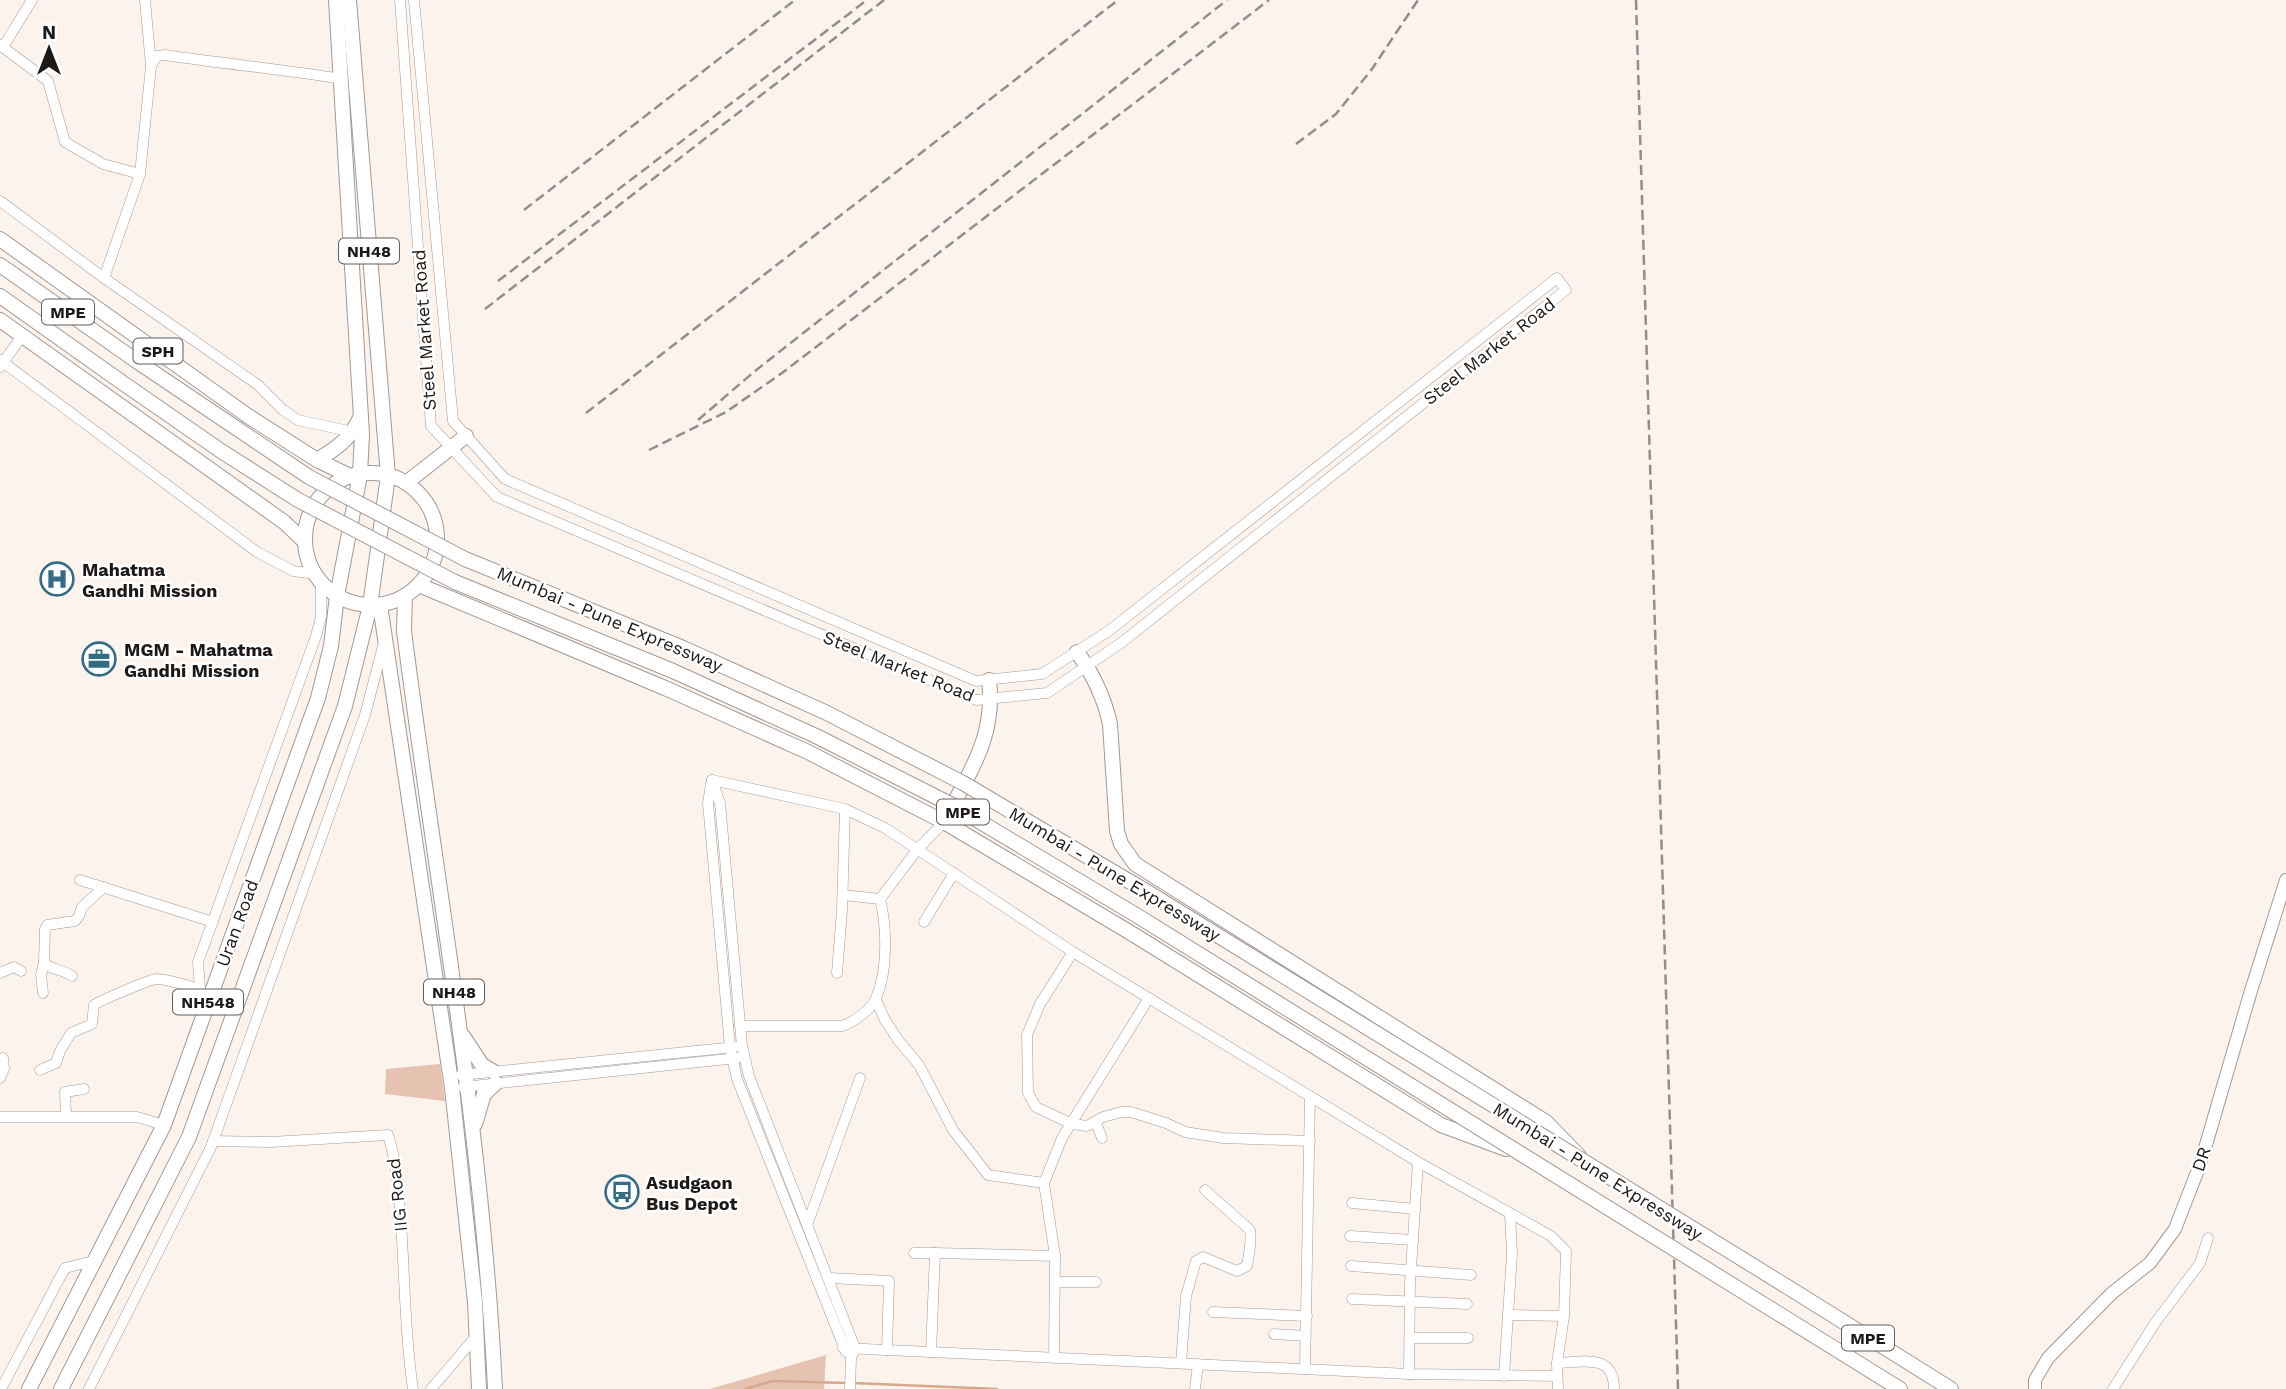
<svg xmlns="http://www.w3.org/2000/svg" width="2286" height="1389" font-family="'Work Sans',sans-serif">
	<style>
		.green { fill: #e6c2b0 }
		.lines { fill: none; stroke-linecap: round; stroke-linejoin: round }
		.stream { stroke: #d7a78d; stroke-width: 2.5 }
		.minor-casing { stroke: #a39994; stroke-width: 11 }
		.major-casing { stroke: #a39994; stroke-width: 14 }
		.highway-casing { stroke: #a39994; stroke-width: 16 }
		.minor { stroke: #fff; stroke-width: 10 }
		.major { stroke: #fff; stroke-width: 12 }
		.highway { stroke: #fff; stroke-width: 14 }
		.rail { stroke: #948d88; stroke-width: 2.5; stroke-dasharray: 10 5; stroke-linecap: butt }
		.highway-bridge-casing { stroke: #a39994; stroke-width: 16; stroke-linecap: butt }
		.highway-bridge { stroke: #fff; stroke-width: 14 }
		.labels { text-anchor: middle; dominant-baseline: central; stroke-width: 5; stroke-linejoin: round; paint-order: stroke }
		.shield { fill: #fff; stroke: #615e5d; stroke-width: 2 }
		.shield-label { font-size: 16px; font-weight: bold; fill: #1d1917 }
		.street-label { font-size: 18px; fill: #1d1917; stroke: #fff }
		.poi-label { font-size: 18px; font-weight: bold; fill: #1d1917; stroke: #fff; text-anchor: start }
	</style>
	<rect width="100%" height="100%" fill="#fdf3ed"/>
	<g class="green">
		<path d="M 440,1064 L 445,1101 L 385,1094 L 386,1069 Z"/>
		<path d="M 826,1355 L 824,1389 L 710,1389 Z"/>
	</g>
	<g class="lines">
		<g class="stream">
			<path d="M 853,1383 L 997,1389"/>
			<path d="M 745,1389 L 773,1381 L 846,1383"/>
		</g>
		<defs>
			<g id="minor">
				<path d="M 145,0 L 151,66"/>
				<path d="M 400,0 L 431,426 L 497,497 L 976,700 L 1047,693 L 1121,643 L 1566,290 L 1557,278 L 1110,630 L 1042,674 L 976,681 L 505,479 L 453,421 L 414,0"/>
				<path d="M 0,45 L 48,81 L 65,142 L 103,164 L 140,174"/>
				<path d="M 3,47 L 32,0"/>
				<path d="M 0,201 L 104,278 L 258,385 L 283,410 L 298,420 L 353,432"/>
				<path d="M 104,278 L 140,174 L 151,66 L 157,56 L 165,55 C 224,64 283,69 342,79"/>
				<path d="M 0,360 L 257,552 L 293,571 L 315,574"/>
				<path d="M 0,367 L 22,336"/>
				<path d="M 712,780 L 845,809 L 885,828 L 1073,952 L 1418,1162 L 1551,1236 L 1566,1251 L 1564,1316 L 1557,1363 L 1558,1389"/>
				<path d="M 712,780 L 720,803 L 742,1046 L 749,1076 L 855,1348 L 851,1358 L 850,1389"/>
				<path d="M 711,784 L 708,803 L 730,1047 L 737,1079 L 846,1352"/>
				<path d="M 80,880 L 213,922"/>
				<path d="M 843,895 L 880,899 L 917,850 L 944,822"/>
				<path d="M 924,922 L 954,873"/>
				<path d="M 1073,952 L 1040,1004 L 1027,1035 L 1028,1093 L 1036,1107 L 1072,1124 L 1087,1126 L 1103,1117 L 1121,1112 L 1131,1112 L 1166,1123 L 1185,1132 L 1223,1138 L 1310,1141"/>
				<path d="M 0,973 L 14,967 L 21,971"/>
				<path d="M 837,973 L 842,910 L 845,809"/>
				<path d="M 72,976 C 63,969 51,970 44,963 L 45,929 L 47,925 L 75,921 L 79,916 L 82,907 L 104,887"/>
				<path d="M 43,993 L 41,975 L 44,962"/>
				<path d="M 876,1000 L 885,1020 L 898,1040 L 919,1065 L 953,1130 L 988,1175 L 1044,1183"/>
				<path d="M 202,1015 L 198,962 L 316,636 L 321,617 L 321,582"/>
				<path d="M 740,1026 L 842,1026 C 854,1022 871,1010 876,998 C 888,971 887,927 880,899"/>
				<path d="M 40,1070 L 56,1063 L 60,1051 L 71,1033 L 92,1024 L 94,1005 C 99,1001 151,979 156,979 C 170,979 186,986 200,989"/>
				<path d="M 461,1075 L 735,1047"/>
				<path d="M 0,1078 L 4,1069 L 3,1058"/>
				<path d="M 463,1087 L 737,1058"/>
				<path d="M 66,1115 L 65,1092 L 84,1089"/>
				<path d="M 0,1117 L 137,1117 L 164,1125"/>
				<path d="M 1096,1123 L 1102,1138"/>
				<path d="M 213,1141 L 271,1142 L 388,1135 C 396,1159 398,1186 400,1210 C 405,1270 404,1330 413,1389"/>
				<path d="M 1352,1203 L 1415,1209"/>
				<path d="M 807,1225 L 860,1078"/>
				<path d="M 1350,1236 L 1413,1240"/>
				<path d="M 914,1253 L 935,1253"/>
				<path d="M 1351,1266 L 1471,1275"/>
				<path d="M 829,1278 L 889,1281 L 887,1350"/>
				<path d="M 1056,1282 L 1096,1282"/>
				<path d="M 1352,1299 L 1467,1304"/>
				<path d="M 1213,1312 L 1307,1316"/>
				<path d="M 1508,1315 L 1564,1316"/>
				<path d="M 1274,1334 L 1306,1336"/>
				<path d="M 1410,1338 L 1468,1338"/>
				<path d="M 843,1348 L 1409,1374 L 1557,1376"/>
				<path d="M 931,1352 L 935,1253 L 1055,1256"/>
				<path d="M 1054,1358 L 1055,1256 L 1044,1183 L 1062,1138 L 1149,998"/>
				<path d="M 1181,1363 L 1186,1296 L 1196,1261 L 1203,1257 L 1237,1271 L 1247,1266 C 1249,1254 1252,1241 1250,1230 L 1205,1190"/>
				<path d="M 1557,1363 C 1583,1362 1614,1353 1614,1389"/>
				<path d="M 1305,1369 L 1310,1096"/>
				<path d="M 1409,1374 L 1410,1284 L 1418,1162"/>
				<path d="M 1504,1376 L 1512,1254 L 1510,1214"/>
				<path d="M 1,1389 L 65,1268 L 93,1261"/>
				<path d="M 89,1389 L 211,1147 L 365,715 L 383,646"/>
				<path d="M 431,1389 L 478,1334"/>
				<path d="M 1195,1389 L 1198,1364"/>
				<path d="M 2113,1389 L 2155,1323 L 2200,1263 L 2208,1238"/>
			</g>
			<path id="major" d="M 2035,1389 L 2035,1380 L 2048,1358 L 2112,1293 L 2150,1263 L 2175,1229 L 2201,1162 L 2250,994 L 2286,880"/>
			<g id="highway">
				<path d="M 0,239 L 248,416 L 317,460 L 352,477"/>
				<path d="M 0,265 L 135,360"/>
				<path d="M 0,296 L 120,381"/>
				<path d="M 0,320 L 284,522 L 305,542"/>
				<path d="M 317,460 C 336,449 350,439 360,418"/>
				<circle cx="371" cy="539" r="66"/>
				<path d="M 406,483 L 466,436"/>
				<path d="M 419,585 L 665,688 L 808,752 L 944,822 L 1126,930 L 1441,1125 L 1506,1149"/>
				<path d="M 405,596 L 404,631 C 436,883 483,1135 495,1389"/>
				<path d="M 380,605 L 452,1088 L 475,1302 L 479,1389"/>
				<path d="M 1077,652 C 1093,674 1104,697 1110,724 L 1117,831 L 1121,844 L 1135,864 L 1546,1122 L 1579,1156"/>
				<path d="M 944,822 C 969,773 996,737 989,680"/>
				<path d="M 463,1036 L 482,1065 L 494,1072"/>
				<path d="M 475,1124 L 484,1094 L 496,1083"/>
				<path d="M 1786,1286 L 1951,1389"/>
				<path d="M 1771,1309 L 1900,1389"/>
				<path d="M 29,1389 L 164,1125 L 318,698 L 331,646 L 337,596 L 360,475 L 362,434 L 336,0"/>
				<path d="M 61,1389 L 189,1137 L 345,706 L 370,606 L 388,476 L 349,0"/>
			</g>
		</defs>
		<use href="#minor" class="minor-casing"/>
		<use href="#major" class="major-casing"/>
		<use href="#highway" class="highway-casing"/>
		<use href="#minor" class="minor"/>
		<use href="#major" class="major"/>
		<use href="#highway" class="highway"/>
		<g class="rail">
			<path d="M 1636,0 L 1678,1389"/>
			<path d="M 1296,144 L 1336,114 L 1372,69 L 1418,0"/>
			<path d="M 524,210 L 795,0"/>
			<path d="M 498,281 L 867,0"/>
			<path d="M 485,309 L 884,0"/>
			<path d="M 586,413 L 1118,0"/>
			<path d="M 698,420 L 755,371 L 1227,0"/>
			<path d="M 649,450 L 726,412 L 782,373 L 1269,0"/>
		</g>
		<defs>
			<g id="highway-bridge">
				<path d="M 135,360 L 309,477 L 465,559 L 683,648 L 827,713 L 963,783 L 1149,893 L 1786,1286"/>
				<path d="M 120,381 L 221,451 L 298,500 L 455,582 L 673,671 L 816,736 L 952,805 L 1136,915 L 1771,1309"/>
			</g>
		</defs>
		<use href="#highway-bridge" class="highway-bridge-casing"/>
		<use href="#highway-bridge" class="highway-bridge"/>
	</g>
	<defs>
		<symbol id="hospital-ring" viewBox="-11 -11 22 22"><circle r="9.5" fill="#fff" stroke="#336c85" stroke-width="1.5"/><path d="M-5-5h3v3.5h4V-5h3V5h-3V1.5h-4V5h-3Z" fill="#336c85"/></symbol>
		<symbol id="office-ring" viewBox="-11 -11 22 22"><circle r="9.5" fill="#fff" stroke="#336c85" stroke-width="1.5"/><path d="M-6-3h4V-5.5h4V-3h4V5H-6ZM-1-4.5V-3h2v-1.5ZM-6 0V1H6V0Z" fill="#336c85"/></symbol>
		<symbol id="bus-ring" viewBox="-11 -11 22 22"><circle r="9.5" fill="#fff" stroke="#336c85" stroke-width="1.5"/><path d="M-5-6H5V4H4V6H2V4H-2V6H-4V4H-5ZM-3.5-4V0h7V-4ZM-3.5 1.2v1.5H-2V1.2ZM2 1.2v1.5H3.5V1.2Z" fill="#336c85"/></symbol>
	</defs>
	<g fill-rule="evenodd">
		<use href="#hospital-ring" x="38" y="560" width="38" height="38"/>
		<use href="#office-ring" x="80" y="640" width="38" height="38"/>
		<use href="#bus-ring" x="603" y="1173" width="38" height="38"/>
	</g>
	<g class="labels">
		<g class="shield">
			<rect x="339" y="238.5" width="60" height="25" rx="5"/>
			<rect x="42" y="299.5" width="52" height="25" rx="5"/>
			<rect x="133.5" y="338.5" width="49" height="25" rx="5"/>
			<rect x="937" y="799.5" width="52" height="25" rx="5"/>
			<rect x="424" y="979.5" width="60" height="25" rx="5"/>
			<rect x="173" y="989.5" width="70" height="25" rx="5"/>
			<rect x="1842" y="1325.5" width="52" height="25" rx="5"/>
		</g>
		<g class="shield-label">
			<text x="369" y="251">NH48</text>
			<text x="68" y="312">MPE</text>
			<text x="158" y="351">SPH</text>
			<text x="963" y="812">MPE</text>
			<text x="454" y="992">NH48</text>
			<text x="208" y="1002">NH548</text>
			<text x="1868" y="1338">MPE</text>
		</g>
		<g class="street-label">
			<text transform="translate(424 330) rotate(-94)">Steel Market Road</text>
			<text transform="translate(1489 351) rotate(-38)">Steel Market Road</text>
			<text transform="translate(610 619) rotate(23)">Mumbai - Pune Expressway</text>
			<text transform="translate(899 666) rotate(22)">Steel Market Road</text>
			<text transform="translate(1115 874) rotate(31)">Mumbai - Pune Expressway</text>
			<text transform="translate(237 923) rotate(-70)">Uran Road</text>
			<text transform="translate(2201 1159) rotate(-72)">DR</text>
			<text transform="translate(1598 1171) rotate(32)">Mumbai - Pune Expressway</text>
			<text transform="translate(397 1195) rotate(-96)">IIG Road</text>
		</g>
		<g class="poi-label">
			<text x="82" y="569">Mahatma<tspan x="82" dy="21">Gandhi Mission</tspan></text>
			<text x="124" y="649">MGM - Mahatma<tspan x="124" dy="21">Gandhi Mission</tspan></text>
			<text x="646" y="1182">Asudgaon<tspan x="646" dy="21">Bus Depot</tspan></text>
		</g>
	</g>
	<g transform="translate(49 49)" stroke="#ffffff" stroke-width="5" paint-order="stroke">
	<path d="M0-5L12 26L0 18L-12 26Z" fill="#1d1917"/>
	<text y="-10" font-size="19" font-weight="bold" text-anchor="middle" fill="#1d1917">N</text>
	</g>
</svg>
